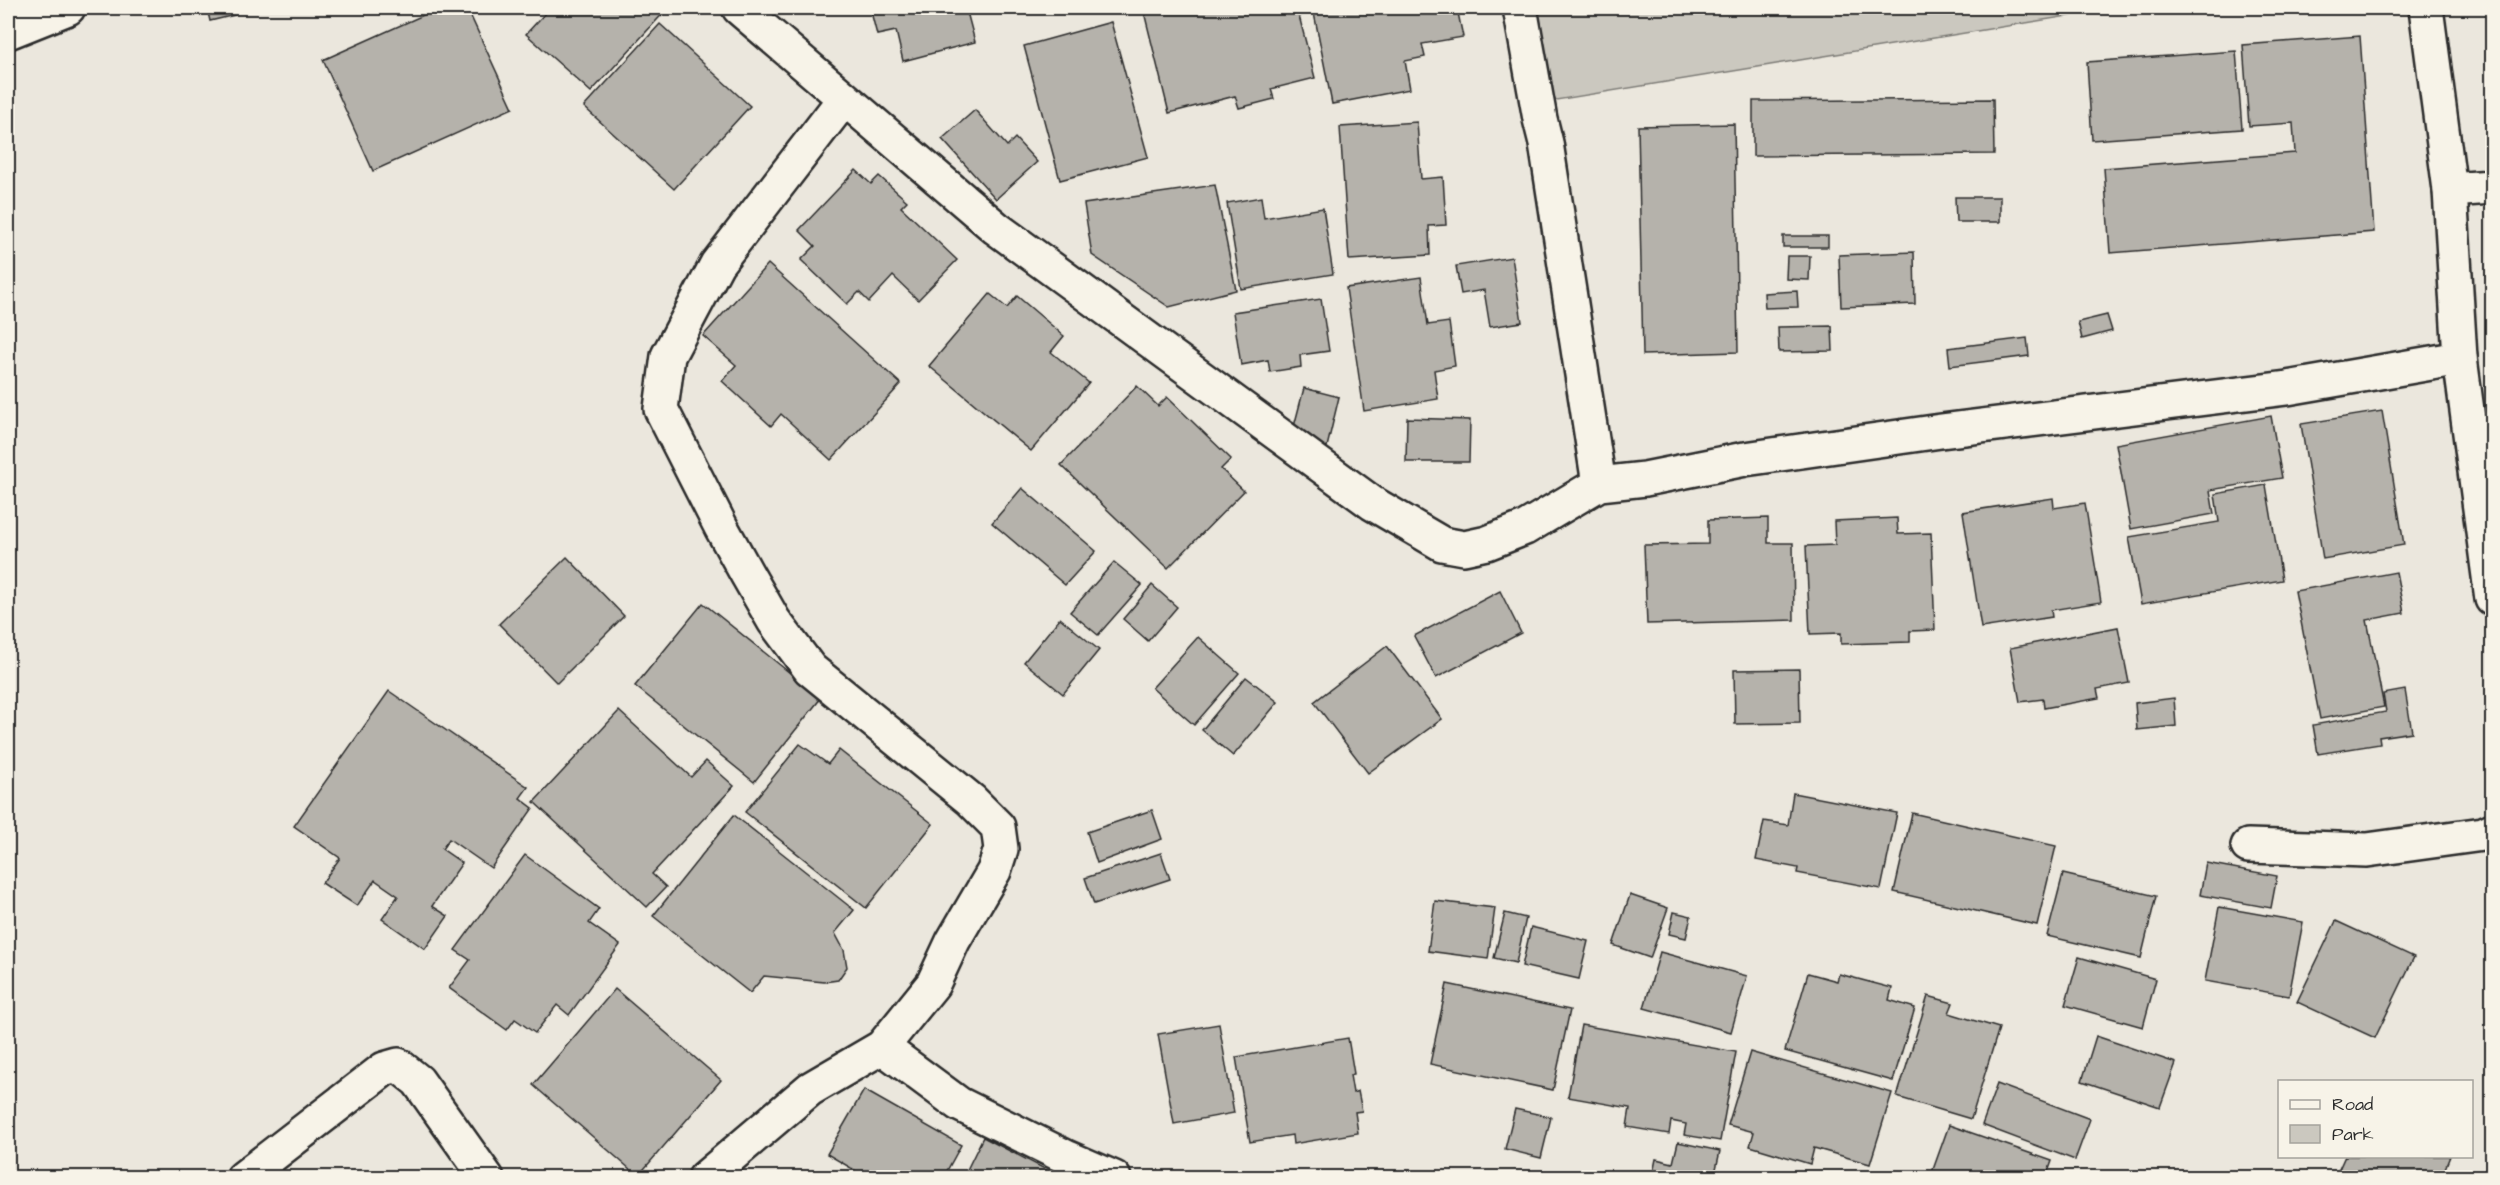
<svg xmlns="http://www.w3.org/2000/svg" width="2500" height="1185" font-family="'Architects Daughter',sans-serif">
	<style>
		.green { fill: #cbc8bf; stroke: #7b7a75; stroke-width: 1.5 }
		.building { fill: #b5b2ab; stroke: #2b2b2b; stroke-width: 1.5 }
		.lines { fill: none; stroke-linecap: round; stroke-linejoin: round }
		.minor-casing { stroke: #2b2b2b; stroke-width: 38 }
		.minor { stroke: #f7f3e8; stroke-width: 33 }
	</style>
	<rect width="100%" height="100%" fill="#ebe7dd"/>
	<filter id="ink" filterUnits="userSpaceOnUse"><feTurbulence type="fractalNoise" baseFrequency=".0167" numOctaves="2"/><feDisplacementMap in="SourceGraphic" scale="12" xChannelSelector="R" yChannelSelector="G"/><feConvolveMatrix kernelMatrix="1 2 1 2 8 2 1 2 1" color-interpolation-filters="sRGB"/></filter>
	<g filter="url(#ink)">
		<path class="green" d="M 1529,8 L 2117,8 L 1544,102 Z"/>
		<g class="building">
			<path d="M 207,8 L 233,8 L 235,15 L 210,21 Z"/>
			<path d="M 439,8 L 467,8 L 513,108 L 373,171 L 323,60 Z"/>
			<path d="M 550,8 L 666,8 L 667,9 L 591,92 L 526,34 Z"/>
			<path d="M 870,8 L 966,8 L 975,42 L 903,61 L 896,31 L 877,35 Z"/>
			<path d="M 1143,8 L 1297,8 L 1315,78 L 1271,89 L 1274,99 L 1239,108 L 1235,96 L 1169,113 Z"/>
			<path d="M 1313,8 L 1457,8 L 1463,37 L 1422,44 L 1425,57 L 1405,61 L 1410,89 L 1332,104 Z"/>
			<path d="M 1111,22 L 1148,157 L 1060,180 L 1024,46 Z"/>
			<path d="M 660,24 L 750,106 L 674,189 L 584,107 Z"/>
			<path d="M 2360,36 L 2374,232 L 2110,253 L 2104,168 L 2295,153 L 2293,123 L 2249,126 L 2243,45 Z"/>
			<path d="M 2236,51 L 2242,129 L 2092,140 L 2087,62 Z"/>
			<path d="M 1993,99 L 1994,154 L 1753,156 L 1753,101 Z"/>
			<path d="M 975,110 L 1007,146 L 1015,138 L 1037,162 L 996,199 L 942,139 Z"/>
			<path d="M 1417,122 L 1421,179 L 1443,177 L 1446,225 L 1429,226 L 1430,255 L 1349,260 L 1340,127 Z"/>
			<path d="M 1734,124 L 1738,352 L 1643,355 L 1638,126 Z"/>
			<path d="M 856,170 L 871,184 L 879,176 L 907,201 L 901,207 L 957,260 L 918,300 L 893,276 L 869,302 L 859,292 L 847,304 L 801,260 L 815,246 L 799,230 Z"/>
			<path d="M 1215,185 L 1236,290 L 1169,307 L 1092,255 L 1084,204 Z"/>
			<path d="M 1261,197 L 1264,218 L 1323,208 L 1333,274 L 1241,289 L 1227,203 Z"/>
			<path d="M 1955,197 L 2000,197 L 2000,222 L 1956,222 Z"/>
			<rect x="1783" y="236" width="45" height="11"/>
			<path d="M 1914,252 L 1915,304 L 1841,307 L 1839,255 Z"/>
			<path d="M 1787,256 L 1810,256 L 1809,280 L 1786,279 Z"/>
			<path d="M 1512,257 L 1522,322 L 1490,327 L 1484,290 L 1461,294 L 1456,266 Z"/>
			<path d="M 768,264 L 901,384 L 831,460 L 781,414 L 771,426 L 722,381 L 736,365 L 703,336 Z"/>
			<path d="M 1421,277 L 1428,325 L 1449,322 L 1455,366 L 1434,370 L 1438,399 L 1364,411 L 1346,288 Z"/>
			<path d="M 1797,291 L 1798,307 L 1765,308 L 1764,293 Z"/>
			<path d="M 990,294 L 1007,308 L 1017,296 L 1064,336 L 1051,352 L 1089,383 L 1031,451 L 929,366 Z"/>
			<path d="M 1321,299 L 1329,351 L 1300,355 L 1301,367 L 1270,372 L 1268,360 L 1241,365 L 1233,312 Z"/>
			<path d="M 2107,315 L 2112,331 L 2082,339 L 2078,322 Z"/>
			<path d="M 1832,326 L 1833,351 L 1779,352 L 1778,327 Z"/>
			<path d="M 2027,338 L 2029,356 L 1950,366 L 1948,348 Z"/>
			<path d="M 1137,386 L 1158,406 L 1167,397 L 1231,459 L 1221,469 L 1244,491 L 1168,568 L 1061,465 Z"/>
			<path d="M 1304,388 L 1339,397 L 1327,447 L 1291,438 Z"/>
			<path d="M 2382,411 L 2404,545 L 2323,559 L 2301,424 Z"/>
			<path d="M 2271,416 L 2282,478 L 2210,490 L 2214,514 L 2131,529 L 2116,444 Z"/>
			<path d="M 1407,418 L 1470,420 L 1469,462 L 1406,462 Z"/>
			<path d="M 2266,485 L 2282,580 L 2141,604 L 2129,537 L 2219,522 L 2215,494 Z"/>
			<path d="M 1022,488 L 1096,551 L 1065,585 L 992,523 Z"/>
			<path d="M 2053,498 L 2054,508 L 2085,503 L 2101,602 L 2051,610 L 2052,617 L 1981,628 L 1963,512 Z"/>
			<path d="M 1768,518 L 1768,543 L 1793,543 L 1794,620 L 1647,624 L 1644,545 L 1708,544 L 1708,520 Z"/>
			<path d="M 1897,518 L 1898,534 L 1931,533 L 1935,630 L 1910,631 L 1910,642 L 1841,644 L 1841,633 L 1810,634 L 1806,546 L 1835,545 L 1834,521 Z"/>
			<path d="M 567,557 L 624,616 L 557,683 L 499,624 Z"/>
			<path d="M 1114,562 L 1142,585 L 1098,635 L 1070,612 Z"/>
			<path d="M 2396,572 L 2404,613 L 2367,620 L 2384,707 L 2320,719 L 2295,591 Z"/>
			<path d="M 1152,585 L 1177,607 L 1148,641 L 1123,619 Z"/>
			<path d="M 1500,591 L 1521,633 L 1436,678 L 1414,636 Z"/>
			<path d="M 703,603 L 821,698 L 754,782 L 635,686 Z"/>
			<path d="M 1060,618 L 1099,650 L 1063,694 L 1024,662 Z"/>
			<path d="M 2118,627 L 2129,683 L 2097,689 L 2099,698 L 2044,708 L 2043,699 L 2020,702 L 2010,648 Z"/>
			<path d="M 1198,637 L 1239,673 L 1194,725 L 1152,688 Z"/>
			<path d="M 1387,646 L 1442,719 L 1368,773 L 1314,702 Z"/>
			<path d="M 1799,669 L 1800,723 L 1735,724 L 1734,670 Z"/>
			<path d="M 1246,677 L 1278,702 L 1233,756 L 1202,730 Z"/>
			<path d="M 2405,690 L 2412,732 L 2379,737 L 2380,744 L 2318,754 L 2313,725 L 2386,712 L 2383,694 Z"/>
			<path d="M 389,691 L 528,787 L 520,798 L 533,808 L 491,868 L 449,839 L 442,849 L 462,863 L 432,906 L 448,916 L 425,949 L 382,919 L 398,896 L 375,880 L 357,906 L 322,883 L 340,858 L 294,826 Z"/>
			<path d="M 2174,698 L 2176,726 L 2137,730 L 2135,703 Z"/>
			<path d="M 619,711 L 691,777 L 706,761 L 734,786 L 652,874 L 666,887 L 647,907 L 534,802 Z"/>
			<path d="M 800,744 L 828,764 L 839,750 L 933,824 L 866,908 L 745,812 Z"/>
			<path d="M 1793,793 L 1897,813 L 1881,889 L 1797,873 L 1798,868 L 1756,860 L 1764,821 L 1788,825 Z"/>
			<path d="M 1152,810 L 1162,839 L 1097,863 L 1087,832 Z"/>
			<path d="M 1912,813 L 2056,846 L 2037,925 L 1894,892 Z"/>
			<path d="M 734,815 L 854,910 L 835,933 L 844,950 L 847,967 L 838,980 L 824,982 L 764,976 L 750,993 L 653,916 Z"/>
			<path d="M 1161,853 L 1170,879 L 1094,904 L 1085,878 Z"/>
			<path d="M 525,855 L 599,909 L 589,923 L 620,945 L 569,1015 L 557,1005 L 535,1033 L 515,1019 L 507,1030 L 449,988 L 470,960 L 455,950 Z"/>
			<path d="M 2206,863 L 2277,876 L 2271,908 L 2200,895 Z"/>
			<path d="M 2063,874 L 2156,896 L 2141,958 L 2047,936 Z"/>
			<path d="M 1630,895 L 1668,908 L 1650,958 L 1613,945 Z"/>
			<path d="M 1435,901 L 1495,908 L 1488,959 L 1428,951 Z"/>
			<path d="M 2219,907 L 2303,922 L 2289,996 L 2205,981 Z"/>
			<path d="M 1674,912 L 1691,916 L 1686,938 L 1669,934 Z"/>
			<path d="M 1505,913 L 1526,918 L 1516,963 L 1494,958 Z"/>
			<path d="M 2336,921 L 2414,957 L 2375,1038 L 2297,1002 Z"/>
			<path d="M 1531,927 L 1588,941 L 1579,979 L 1522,966 Z"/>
			<path d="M 1660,952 L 1747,976 L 1731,1032 L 1644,1008 Z"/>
			<path d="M 2079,957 L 2156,979 L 2143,1027 L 2065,1005 Z"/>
			<path d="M 1808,973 L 1837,981 L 1839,974 L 1892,988 L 1889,1000 L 1915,1008 L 1893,1081 L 1785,1051 Z"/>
			<path d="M 1447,984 L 1570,1010 L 1553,1090 L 1430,1064 Z"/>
			<path d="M 615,989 L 721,1080 L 638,1176 L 533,1085 Z"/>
			<path d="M 1928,996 L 1953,1003 L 1949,1013 L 1999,1028 L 1971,1119 L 1897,1097 Z"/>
			<path d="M 1219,1024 L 1234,1113 L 1174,1124 L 1158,1034 Z"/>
			<path d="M 1581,1025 L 1736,1052 L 1720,1141 L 1684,1135 L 1686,1124 L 1671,1121 L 1669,1134 L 1627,1127 L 1630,1108 L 1568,1097 Z"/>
			<path d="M 2096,1036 L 2176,1063 L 2160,1107 L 2082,1081 Z"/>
			<path d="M 1348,1038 L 1354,1074 L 1350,1075 L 1353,1093 L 1358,1091 L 1362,1111 L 1355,1112 L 1358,1133 L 1293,1144 L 1292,1135 L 1250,1142 L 1236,1057 Z"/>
			<path d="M 1750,1052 L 1892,1093 L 1870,1164 L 1814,1148 L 1810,1164 L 1750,1146 L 1754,1132 L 1728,1125 Z"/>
			<path d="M 1997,1084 L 2090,1119 L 2075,1160 L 1982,1125 Z"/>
			<path d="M 864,1090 L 961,1145 L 943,1178 L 868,1178 L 827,1154 Z"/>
			<path d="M 1515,1109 L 1551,1117 L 1541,1158 L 1505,1149 Z"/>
			<path d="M 1949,1125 L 2052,1161 L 2046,1178 L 1930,1178 Z"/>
			<path d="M 983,1137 L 1062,1178 L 963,1178 Z"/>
			<path d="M 1678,1142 L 1720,1151 L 1714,1178 L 1652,1178 L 1656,1159 L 1673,1163 Z"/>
			<path d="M 2345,1156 L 2450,1156 L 2444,1171 L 2459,1178 L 2335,1178 Z"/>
		</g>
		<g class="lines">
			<defs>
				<g id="minor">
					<path d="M 739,8 L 996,228 L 1372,503 L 1442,544 L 1464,548 L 1487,543 L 1525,528 L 1599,484 L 1645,479 L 1745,459 L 1941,431 L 2287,388 L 2460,358"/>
					<path d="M 1520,8 L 1540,119 L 1546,143 L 1599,484"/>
					<path d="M 2426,8 L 2450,190 L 2460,358 L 2492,599"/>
					<path d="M 8,32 L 68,8"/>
					<path d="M 2450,190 L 2492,187"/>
					<path d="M 2248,846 L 2367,850 L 2483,834 L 2492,830"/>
					<path d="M 882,1047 L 959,1104 L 1068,1158 L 1114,1178"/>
					<path d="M 243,1178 L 384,1069 L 398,1065 L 418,1081 L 487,1178"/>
					<path d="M 705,1178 L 810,1089 L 882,1047 L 933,984 L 953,941 L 994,871 L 1001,849 L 998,827 L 971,800 L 810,669 L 774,621 L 747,574 L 721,527 L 661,409 L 668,356 L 717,264 L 844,99"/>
				</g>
			</defs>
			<use href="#minor" class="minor-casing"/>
			<use href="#minor" class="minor"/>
		</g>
	</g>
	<rect width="2500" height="1185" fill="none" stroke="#f7f3e8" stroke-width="30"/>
	<rect x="15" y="15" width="2470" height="1155" fill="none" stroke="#2b2b2b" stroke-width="2" filter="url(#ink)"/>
	<rect x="2278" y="1080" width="195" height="78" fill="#f7f3e8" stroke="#a5a39c" stroke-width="1.5"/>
	<rect x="2290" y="1100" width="30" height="9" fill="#f7f3e8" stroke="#a5a39c" stroke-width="1.5"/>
	<text x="2332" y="1110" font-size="18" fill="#2b2b2b">Road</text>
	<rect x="2290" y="1125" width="30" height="18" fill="#cbc8bf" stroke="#a5a39c" stroke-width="1.5"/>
	<text x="2332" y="1140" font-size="18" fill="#2b2b2b">Park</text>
</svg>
